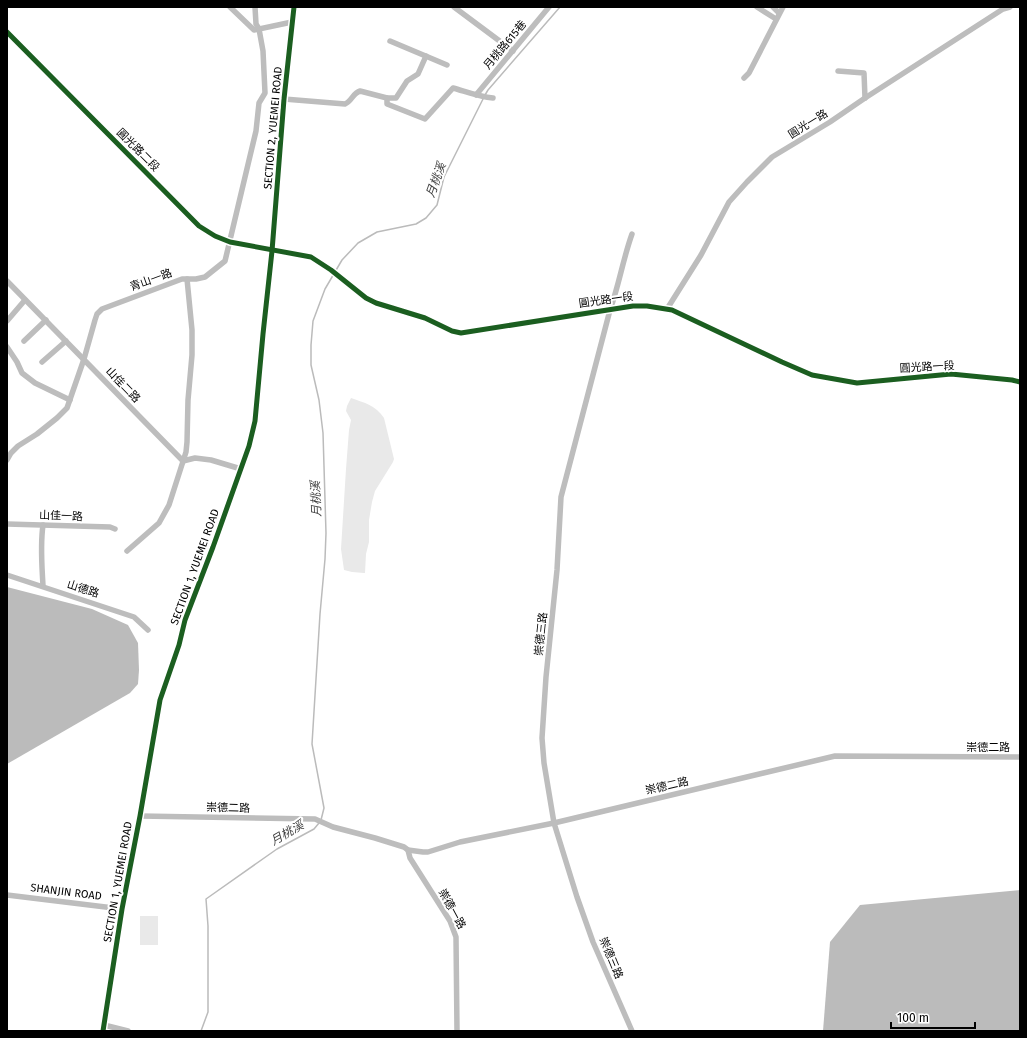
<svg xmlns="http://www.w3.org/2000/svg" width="1027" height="1038" font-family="'Fira Sans','Noto Sans TC',sans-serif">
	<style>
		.green { fill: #e9e9e9 }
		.water { fill: #bbb }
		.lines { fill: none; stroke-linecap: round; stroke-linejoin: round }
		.stream { stroke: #bbb; stroke-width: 1.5 }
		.minor { stroke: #bdbdbd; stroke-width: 5.5 }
		.cycleway-casing { stroke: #fff; stroke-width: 8 }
		.cycleway { stroke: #1b5e20; stroke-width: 5 }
		.labels { text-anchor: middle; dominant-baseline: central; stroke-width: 4; stroke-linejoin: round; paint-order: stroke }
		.street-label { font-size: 11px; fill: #000; stroke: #fff }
		.water-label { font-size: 12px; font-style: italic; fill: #3f3f3f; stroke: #fff }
	</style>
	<rect width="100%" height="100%" fill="#fff"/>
	<g class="green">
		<path d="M 351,398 C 365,403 375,405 384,418 L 394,459 L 393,462 L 375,491 L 372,502 L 369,520 L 369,542 L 366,554 L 365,573 L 364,573 L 352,572 L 344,570 L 341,549 L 346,469 L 349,430 L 351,420 L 346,411 L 347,406 Z"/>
		<rect x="140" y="916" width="18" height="29"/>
	</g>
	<g class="water">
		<path d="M 7,587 L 92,609 L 128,625 L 138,643 L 139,670 L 138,684 L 130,693 L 7,764 Z"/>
		<path d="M 1020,890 L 1020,1031 L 823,1031 L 830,942 L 860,905 Z"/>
	</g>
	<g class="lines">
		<g class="stream">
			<path d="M 485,95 L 488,90 L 560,7"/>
			<path d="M 321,820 L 324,808 L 312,744 L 320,614 L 325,559 L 326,533 L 323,433 L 319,400 L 311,365 L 311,345 L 313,321 L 325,289 L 342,260 L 358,243 L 377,232 L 416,224 L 426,218 L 437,205 L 444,177 L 483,99"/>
			<path d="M 201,1031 L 208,1012 L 208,926 L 206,899 L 277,849 L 314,829 L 319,823"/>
		</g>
		<g class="minor">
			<path d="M 230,7 L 254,30 L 292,22"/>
			<path d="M 454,7 L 513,51"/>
			<path d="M 757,7 L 776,19"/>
			<path d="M 773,7 L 779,13"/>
			<path d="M 7,32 L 199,226 L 215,236 L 230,242 L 311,257 L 331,270 L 366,298 L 376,303 L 425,318 L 452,331 L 461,333 L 633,306 L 647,306 L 672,310 L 782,362 L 812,375 L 857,383 L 951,374 L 1012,380 L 1020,382"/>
			<path d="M 390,41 L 447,65"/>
			<path d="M 838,71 L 864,73 L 865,98"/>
			<path d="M 744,78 L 749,73 L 783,7"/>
			<path d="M 476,95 L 549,7"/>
			<path d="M 387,98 L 396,98 L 407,81 L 418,74 L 426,56"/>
			<path d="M 284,99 L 345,104 C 352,101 353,93 360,91 L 387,98 L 387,104 L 425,119 L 453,88 C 467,92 479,97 493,98"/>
			<path d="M 7,281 L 183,461 L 195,458 L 211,460 L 241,469"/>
			<path d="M 667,309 L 701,255 L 729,202 L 747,182 L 772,157 L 830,122 L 865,98 L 1003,9 L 1010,7"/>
			<path d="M 7,321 L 25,300"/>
			<path d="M 24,341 L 46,320"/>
			<path d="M 7,347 L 17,362 L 22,373 L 35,383 L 70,400"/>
			<path d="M 42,362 L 66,341"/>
			<path d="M 7,460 L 11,453 L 18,446 L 37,434 L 57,418 L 67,408 L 84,359 L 95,320 L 97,314 L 102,309 L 182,279 L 196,279 L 205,277 L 225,261 L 256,131 L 259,103 L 265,93 L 263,51 L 259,29 L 256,24 L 255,7"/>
			<path d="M 7,524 L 110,527 L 115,529"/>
			<path d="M 43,525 C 40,546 42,566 43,586"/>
			<path d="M 127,551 L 159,523 L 169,505 L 186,452 L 187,442 L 188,400 L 192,355 L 192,330 L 187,279"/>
			<path d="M 7,575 L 134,617 L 148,630"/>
			<path d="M 140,816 L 315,819 L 333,827 L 375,838 L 404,847 L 408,850 L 423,852 L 428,852 L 460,842 L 554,823 L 835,756 L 1020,757"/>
			<path d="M 408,850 L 410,858 L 450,921 L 456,937 L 457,1031"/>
			<path d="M 7,895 L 122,909"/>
			<path d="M 104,1025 L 128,1031"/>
			<path d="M 103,1031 L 122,909 L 140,816 L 160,700 L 179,645 L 185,620 L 213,547 L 249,446 L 255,421 L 263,334 L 272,251 L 284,99 L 294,7"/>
			<path d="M 632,1031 L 593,942 L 577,897 L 554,823 L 544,763 L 542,738 L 546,677 L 557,570 L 561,497 L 610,310 C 619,285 623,259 632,234"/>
		</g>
		<defs>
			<g id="cycleway">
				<path d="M 7,32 L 199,226 L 215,236 L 230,242 L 311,257 L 331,270 L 366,298 L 376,303 L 425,318 L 452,331 L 461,333 L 633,306 L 647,306 L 672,310 L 782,362 L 812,375 L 857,383 L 951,374 L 1012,380 L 1020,382"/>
				<path d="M 103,1031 L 122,909 L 140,816 L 160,700 L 179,645 L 185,620 L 213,547 L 249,446 L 255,421 L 263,334 L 272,251 L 284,99 L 294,7"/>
			</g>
		</defs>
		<use href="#cycleway" class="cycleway-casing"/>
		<use href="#cycleway" class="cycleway"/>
	</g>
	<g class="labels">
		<g class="street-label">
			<text transform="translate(505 45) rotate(-50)">月桃路615巷</text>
			<text transform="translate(808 124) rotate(-32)">圓光一路</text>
			<text transform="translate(273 128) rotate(-85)">SECTION 2, YUEMEI ROAD</text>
			<text transform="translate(138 150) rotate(45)">圓光路二段</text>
			<text transform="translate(151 280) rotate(-20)">青山一路</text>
			<text transform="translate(606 300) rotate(-8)">圓光路一段</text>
			<text transform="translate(927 367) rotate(-3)">圓光路一段</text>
			<text transform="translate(123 385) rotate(46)">山佳二路</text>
			<text transform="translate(61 516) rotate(2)">山佳一路</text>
			<text transform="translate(195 567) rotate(-70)">SECTION 1, YUEMEI ROAD</text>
			<text transform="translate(83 589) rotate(18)">山德路</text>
			<text transform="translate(541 634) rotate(-84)">崇德三路</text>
			<text x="988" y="747">崇德二路</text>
			<text transform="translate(667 786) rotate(-13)">崇德二路</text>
			<text transform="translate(228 808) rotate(1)">崇德二路</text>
			<text transform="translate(118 882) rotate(-80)">SECTION 1, YUEMEI ROAD</text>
			<text transform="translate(66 892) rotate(7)">SHANJIN ROAD</text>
			<text transform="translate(452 909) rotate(61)">崇德一路</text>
			<text transform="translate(611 958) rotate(67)">崇德三路</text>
		</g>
		<g class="water-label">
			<text transform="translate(436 180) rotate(-70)">月桃溪</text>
			<text transform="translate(316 499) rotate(-92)">月桃溪</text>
			<text transform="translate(287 833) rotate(-30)">月桃溪</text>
		</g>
	</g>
	<rect width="1027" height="1038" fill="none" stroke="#000000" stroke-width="16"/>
	<path d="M891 1022v6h84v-6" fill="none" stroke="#000000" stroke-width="2"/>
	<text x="897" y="1022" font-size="12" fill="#000000" stroke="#ffffff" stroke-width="3" paint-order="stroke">100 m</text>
</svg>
